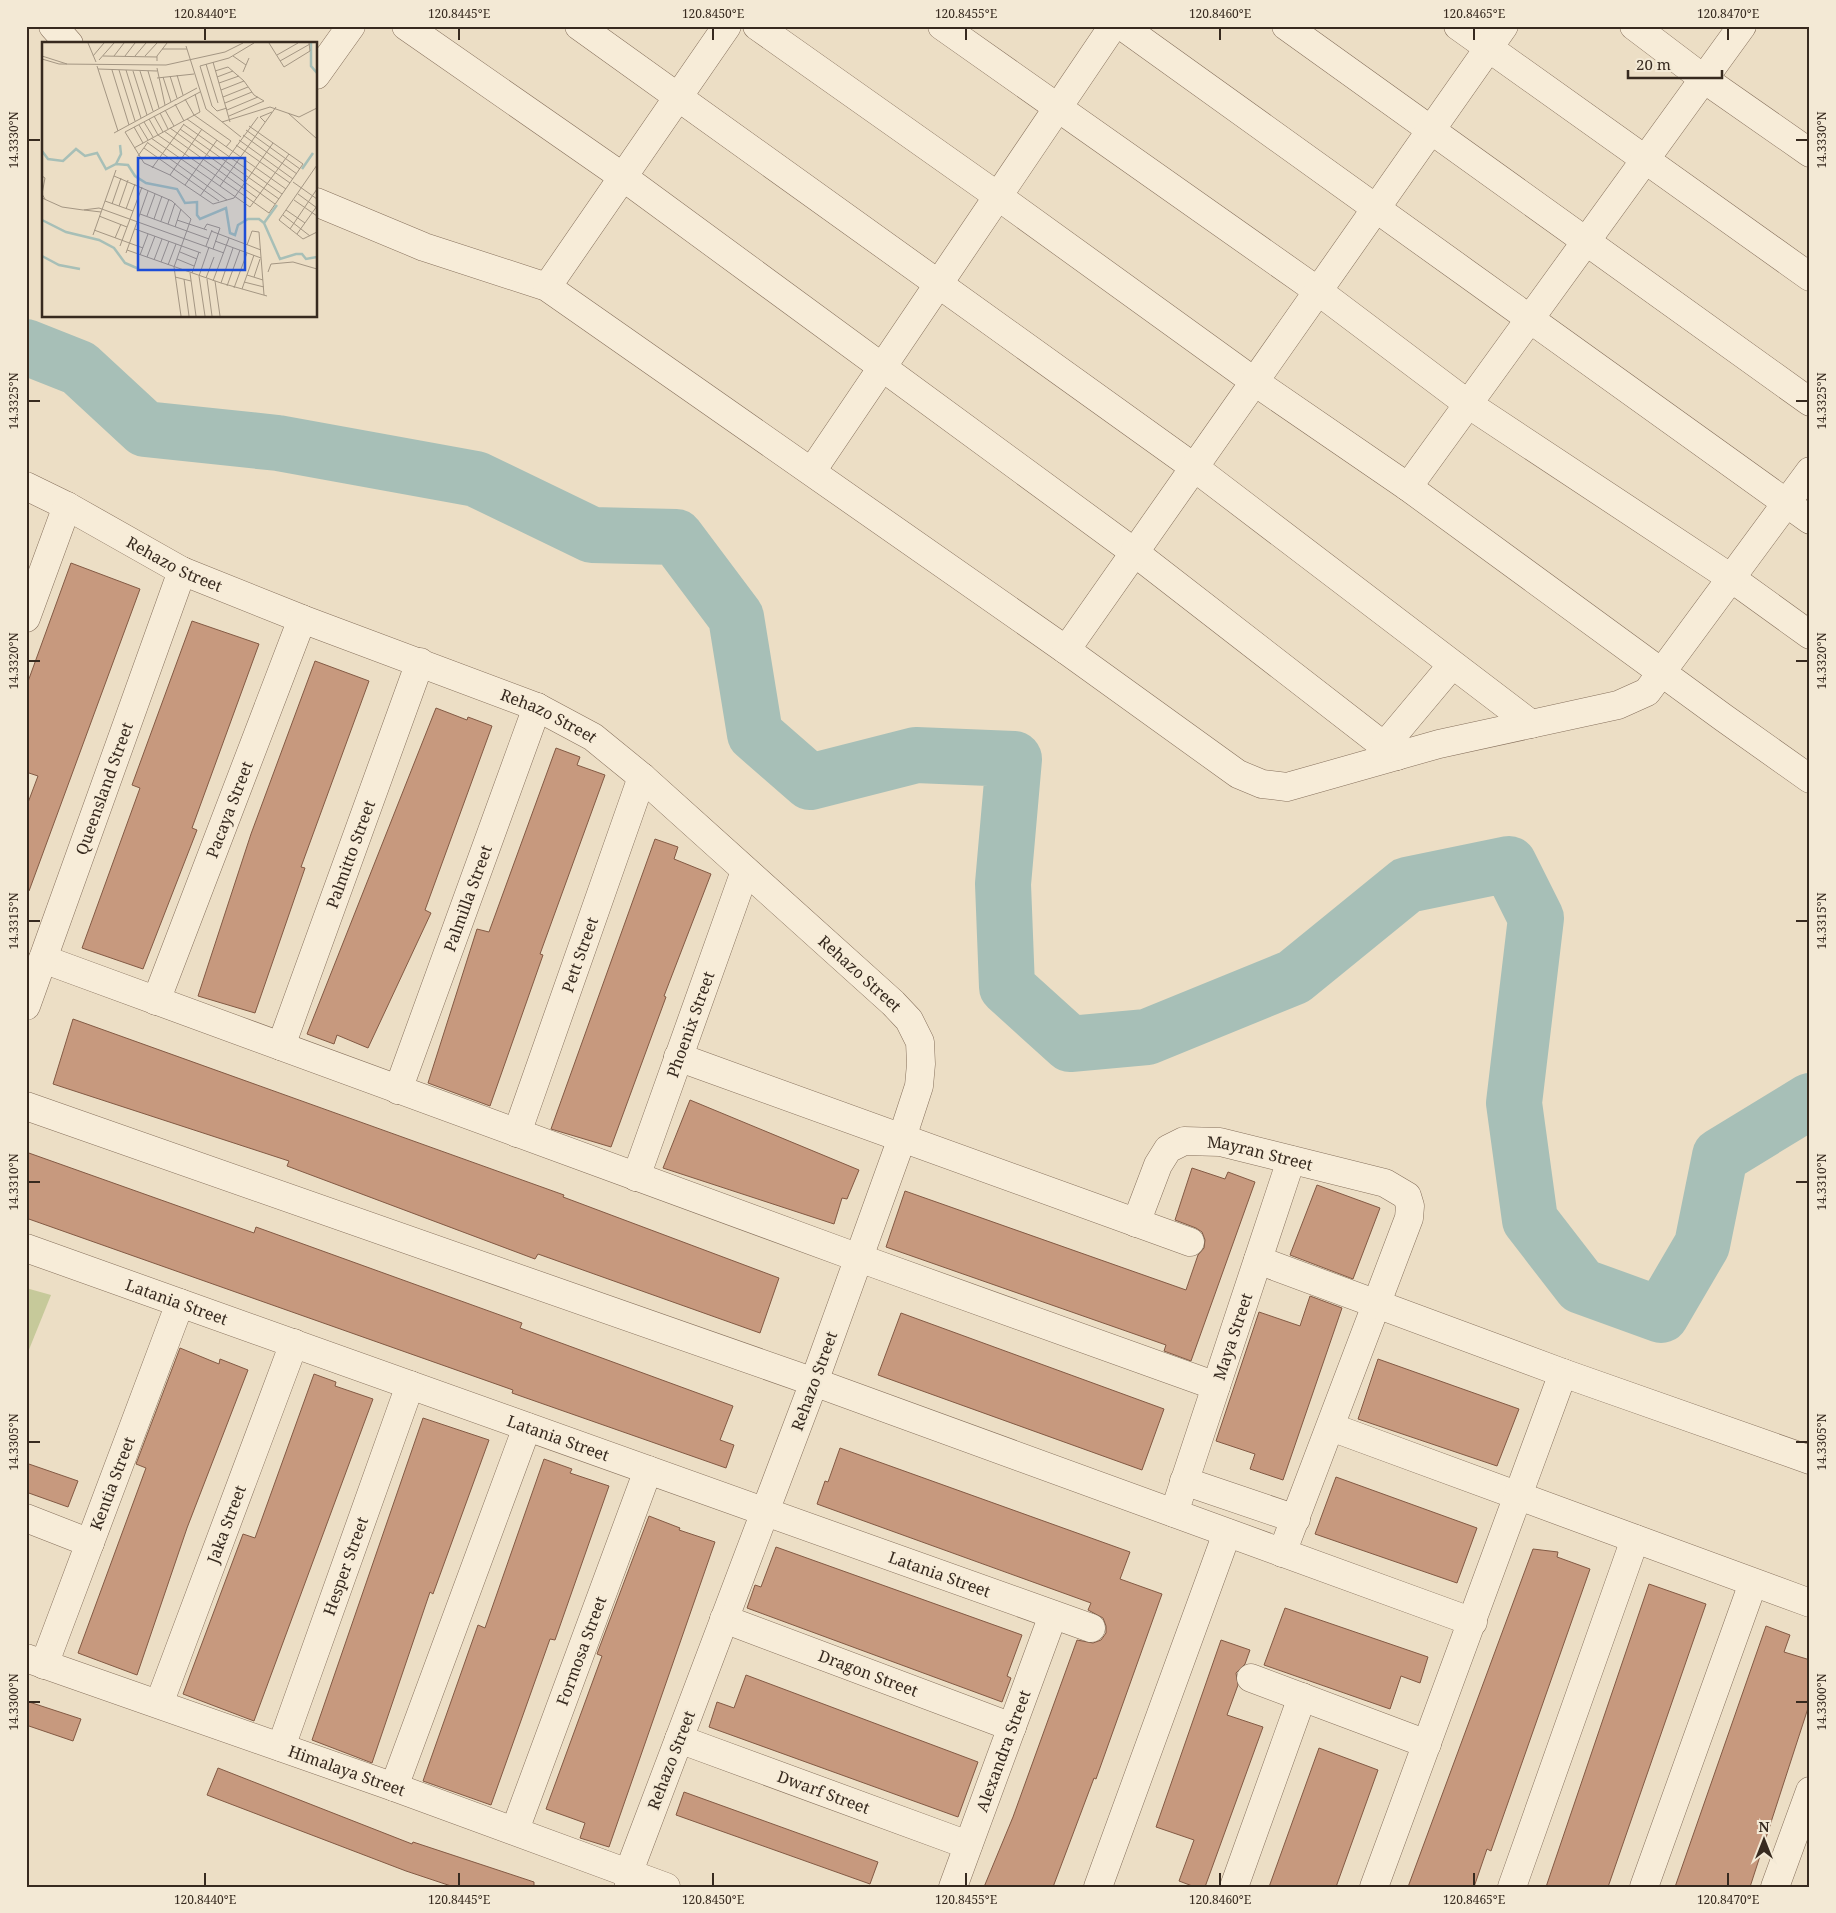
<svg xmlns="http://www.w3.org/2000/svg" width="1836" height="1913" font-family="'Noto Serif',serif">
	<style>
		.green { fill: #c6c99a }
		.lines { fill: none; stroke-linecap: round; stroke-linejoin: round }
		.river { stroke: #a7bfb7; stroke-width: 56 }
		.building { fill: #c7997e; stroke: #835a44 }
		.street-casing { stroke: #86705c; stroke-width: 29 }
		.street { stroke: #f7ecd8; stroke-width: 28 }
		.ticks { fill: none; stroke: #372a1f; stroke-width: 2 }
		.labels { text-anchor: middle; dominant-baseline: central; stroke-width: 4.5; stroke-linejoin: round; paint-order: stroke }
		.street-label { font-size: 16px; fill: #372a1f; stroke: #f3e9d5 }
		.inset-river { fill: none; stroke: #a7bfb7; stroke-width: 2.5 }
		.inset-road { fill: none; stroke: #a49683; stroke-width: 1 }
		.view { fill: #1d4ed8; fill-opacity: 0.15; stroke: #1d4ed8; stroke-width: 2.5 }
		.inset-edge { fill: none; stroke: #372a1f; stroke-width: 2.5 }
		.neatline { fill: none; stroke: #372a1f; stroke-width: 2 }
		.ticks-label { font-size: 12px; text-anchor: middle; fill: #372a1f }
	</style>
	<rect width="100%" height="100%" fill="#ecdec5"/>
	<path class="green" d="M 26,1288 L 51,1295 L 26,1357 Z"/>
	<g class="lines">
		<path class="river" d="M 26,347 L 79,368 L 145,429 L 278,443 L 476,479 L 592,535 L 676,537 L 736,617 L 755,734 L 810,782 L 916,755 L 1014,759 L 1003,884 L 1007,987 L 1070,1044 L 1147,1037 L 1294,977 L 1407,885 L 1509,864 L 1536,918 L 1514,1103 L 1530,1220 L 1581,1286 L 1661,1315 L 1702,1245 L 1720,1156 L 1810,1101"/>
	</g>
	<g class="building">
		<path d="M 71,563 L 140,589 L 29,891 L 26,891 L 26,808 L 38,776 L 26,772 L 26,687 Z"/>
		<path d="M 192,621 L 259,644 L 192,828 L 197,830 L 143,969 L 82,948 L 140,788 L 132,785 Z"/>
		<path d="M 315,661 L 369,681 L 301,867 L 305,868 L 255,1013 L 198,996 L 251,834 Z"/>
		<path d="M 436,708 L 467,720 L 468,717 L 492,726 L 425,910 L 431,913 L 368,1048 L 337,1035 L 334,1044 L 307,1034 Z"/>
		<path d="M 556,748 L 580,757 L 577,765 L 605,775 L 540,954 L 543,955 L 490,1106 L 428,1083 L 477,929 L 489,932 Z"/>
		<path d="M 655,839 L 678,847 L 674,859 L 711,874 L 664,996 L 666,997 L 611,1147 L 551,1129 Z"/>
		<path d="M 73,1019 L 564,1195 L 563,1197 L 779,1278 L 760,1333 L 538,1254 L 535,1259 L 287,1166 L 289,1161 L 53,1084 Z"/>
		<path d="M 690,1100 L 859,1170 L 847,1199 L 842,1198 L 834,1224 L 663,1168 Z"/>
		<path d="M 26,1152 L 254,1233 L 256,1227 L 522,1323 L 520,1328 L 733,1406 L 720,1440 L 734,1445 L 726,1468 L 512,1393 L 513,1390 L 26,1218 Z"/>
		<path d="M 1192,1168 L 1225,1179 L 1228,1172 L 1255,1182 L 1191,1361 L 1164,1351 L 1166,1345 L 886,1247 L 905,1191 L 1186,1290 L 1198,1255 L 1204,1248 L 1205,1240 L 1202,1232 L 1196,1228 L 1175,1220 Z"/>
		<path d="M 1317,1185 L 1380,1208 L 1353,1279 L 1290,1255 Z"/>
		<path d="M 1310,1296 L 1342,1308 L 1283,1480 L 1250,1469 L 1255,1454 L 1216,1441 L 1259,1312 L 1300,1326 Z"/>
		<path d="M 901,1313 L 1164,1409 L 1142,1470 L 878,1375 Z"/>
		<path d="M 180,1348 L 219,1364 L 220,1359 L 248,1370 L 187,1528 L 137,1675 L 78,1653 L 146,1468 L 136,1464 Z"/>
		<path d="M 1378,1359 L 1519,1409 L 1497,1466 L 1358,1419 Z"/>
		<path d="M 314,1374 L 336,1382 L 335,1386 L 373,1399 L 254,1721 L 183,1694 L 243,1534 L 255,1538 Z"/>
		<path d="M 423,1418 L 489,1440 L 433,1594 L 430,1592 L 372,1763 L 312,1740 Z"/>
		<path d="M 840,1448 L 1130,1552 L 1120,1579 L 1162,1594 L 1096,1779 L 1094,1778 L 1053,1887 L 984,1887 L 1013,1817 L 1077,1640 L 1093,1643 L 1101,1640 L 1106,1633 L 1106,1626 L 1103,1618 L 1088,1610 L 1091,1603 L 817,1504 L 825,1481 L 828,1482 Z"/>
		<path d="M 544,1459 L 572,1469 L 570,1473 L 609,1486 L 555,1640 L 550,1639 L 491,1805 L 423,1781 L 478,1625 L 485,1628 Z"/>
		<path d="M 26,1463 L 78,1481 L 68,1507 L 26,1492 Z"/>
		<path d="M 1336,1477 L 1477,1528 L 1457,1583 L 1315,1534 Z"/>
		<path d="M 649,1516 L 680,1528 L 679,1530 L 715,1542 L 609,1847 L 580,1838 L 585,1823 L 546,1809 L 602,1656 L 597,1654 Z"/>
		<path d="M 776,1547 L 1022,1635 L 1007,1676 L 1011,1678 L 1002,1702 L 747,1608 L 755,1585 L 761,1587 Z"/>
		<path d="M 1533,1549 L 1558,1552 L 1557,1557 L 1590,1569 L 1491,1851 L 1487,1849 L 1474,1887 L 1408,1887 Z"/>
		<path d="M 1649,1584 L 1706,1604 L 1608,1887 L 1546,1887 Z"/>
		<path d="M 1285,1608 L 1428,1657 L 1420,1683 L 1401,1676 L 1390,1709 L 1264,1665 Z"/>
		<path d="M 1766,1626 L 1790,1635 L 1784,1652 L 1810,1660 L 1810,1702 L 1750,1887 L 1675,1887 Z"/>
		<path d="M 1221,1640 L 1250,1650 L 1245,1664 L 1236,1673 L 1238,1685 L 1227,1715 L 1263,1727 L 1205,1887 L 1195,1887 L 1179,1881 L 1194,1840 L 1156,1827 Z"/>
		<path d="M 746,1675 L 978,1762 L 958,1817 L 709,1727 L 717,1702 L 734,1708 Z"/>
		<path d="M 26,1701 L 81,1719 L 73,1741 L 26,1725 Z"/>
		<path d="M 1319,1748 L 1378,1770 L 1336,1887 L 1269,1887 Z"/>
		<path d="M 218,1768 L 412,1844 L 413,1842 L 534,1882 L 534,1887 L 454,1887 L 406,1871 L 207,1795 Z"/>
		<path d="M 684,1792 L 878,1862 L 870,1884 L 676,1815 Z"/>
	</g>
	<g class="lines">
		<defs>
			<g id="street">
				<path d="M 53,26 L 69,44"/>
				<path d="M 406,26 L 623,177 L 1134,552 L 1397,756"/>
				<path d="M 579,26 L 1195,468 L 1531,724"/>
				<path d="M 757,26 L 999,197 L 1255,382 L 1408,487 L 1724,718 L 1810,779"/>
				<path d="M 942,26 L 1318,291 L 1468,404 L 1731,578 L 1810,635"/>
				<path d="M 1122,26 C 1350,192 1582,354 1810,520"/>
				<path d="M 1286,26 L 1810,402"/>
				<path d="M 1458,26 L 1810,277"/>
				<path d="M 1634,26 L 1704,79 L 1810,153"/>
				<path d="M 316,75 L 351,26"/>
				<path d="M 316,202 L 424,247 L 547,287 L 1066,650 L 1238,774 L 1262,784 L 1287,787 L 1439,744 L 1618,705 L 1647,692 L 1810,471"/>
				<path d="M 547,287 L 727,26"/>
				<path d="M 812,471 L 1113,26"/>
				<path id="s1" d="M 26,486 L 67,506 L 182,571 L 302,619 L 537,707 L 593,737 L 642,777 L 893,1003 L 909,1020 L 920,1042 L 921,1064 L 919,1086 L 902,1138 L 814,1382 L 628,1874 L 629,1887"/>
				<path d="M 1408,487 L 1742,26"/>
				<path d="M 26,618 L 67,506"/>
				<path d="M 1066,650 L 1504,26"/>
				<path d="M 1385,745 L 1452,665"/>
				<path d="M 43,959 L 859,1258 L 1216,1386"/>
				<path id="s2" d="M 156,1001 L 302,619"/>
				<path id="s3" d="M 26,1006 L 182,571"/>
				<path id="s4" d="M 281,1046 L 420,662"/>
				<path d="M 678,1057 L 1190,1242"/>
				<path id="s5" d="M 398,1090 L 537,707"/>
				<path d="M 26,1106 L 814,1382 L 1473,1622"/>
				<path id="s6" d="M 517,1133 L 642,777"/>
				<path id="s7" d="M 636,1177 L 745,871"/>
				<path id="s8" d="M 1136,1223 L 1158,1165 L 1168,1149 L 1184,1141 L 1220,1142 L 1385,1183 L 1407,1196 L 1410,1206 L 1409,1218 L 1282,1553"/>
				<path id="s9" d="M 26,1248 L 1091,1628"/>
				<path d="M 1258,1260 L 1563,1373 L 1810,1460"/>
				<path d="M 1331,1427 L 1810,1603"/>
				<path d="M 1184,1481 L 1296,1519"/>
				<path id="s10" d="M 1174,1513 L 1291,1160"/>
				<path d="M 26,1518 L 90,1543"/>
				<path id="s11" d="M 724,1619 L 1012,1727"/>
				<path id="s12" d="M 26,1658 L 394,1787 L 666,1887"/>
				<path id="s13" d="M 44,1665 L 180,1303"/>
				<path d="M 1251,1678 L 1427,1744"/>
				<path id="s14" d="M 159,1704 L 294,1343"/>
				<path id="s15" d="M 679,1739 L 968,1845"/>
				<path id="s16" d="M 281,1747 L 410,1385"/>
				<path d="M 394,1787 L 527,1427"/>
				<path id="s17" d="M 515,1830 L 648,1470"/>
				<path id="s18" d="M 953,1887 L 1053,1615"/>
				<path d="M 1098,1887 L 1227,1533"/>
				<path d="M 1234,1887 L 1302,1697"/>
				<path d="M 1374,1887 L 1563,1373"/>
				<path d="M 1512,1887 L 1635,1539"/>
				<path d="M 1644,1887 L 1753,1583"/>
				<path d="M 1775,1887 L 1810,1791"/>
			</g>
		</defs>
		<use href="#street" class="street-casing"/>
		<use href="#street" class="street"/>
	</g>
	<path class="ticks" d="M 205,28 L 205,40M 459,28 L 459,40M 713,28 L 713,40M 966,28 L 966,40M 1220,28 L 1220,40M 1474,28 L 1474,40M 1728,28 L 1728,40M 28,140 L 40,140M 1796,140 L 1808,140M 28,401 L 40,401M 1796,401 L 1808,401M 28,661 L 40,661M 1796,661 L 1808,661M 28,921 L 40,921M 1796,921 L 1808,921M 28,1182 L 40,1182M 1796,1182 L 1808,1182M 28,1442 L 40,1442M 1796,1442 L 1808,1442M 28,1702 L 40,1702M 1796,1702 L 1808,1702M 205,1873 L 205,1886M 459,1873 L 459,1886M 713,1873 L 713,1886M 966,1873 L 966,1886M 1220,1873 L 1220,1886M 1474,1873 L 1474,1886M 1728,1873 L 1728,1886"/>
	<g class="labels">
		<g class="street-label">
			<text stroke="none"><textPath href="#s1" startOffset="168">Rehazo Street</textPath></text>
			<text stroke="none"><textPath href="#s1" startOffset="572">Rehazo Street</textPath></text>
			<text stroke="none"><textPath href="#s3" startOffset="231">Queensland Street</textPath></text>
			<text stroke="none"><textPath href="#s2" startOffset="205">Pacaya Street</textPath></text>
			<text stroke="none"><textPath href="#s4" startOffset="204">Palmitto Street</textPath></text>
			<text stroke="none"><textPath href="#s5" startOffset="204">Palmilla Street</textPath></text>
			<text stroke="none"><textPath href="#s6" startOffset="189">Pett Street</textPath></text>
			<text stroke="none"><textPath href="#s1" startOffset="978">Rehazo Street</textPath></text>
			<text stroke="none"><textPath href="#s7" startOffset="162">Phoenix Street</textPath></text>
			<text stroke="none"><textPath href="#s8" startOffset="176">Mayran Street</textPath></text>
			<text stroke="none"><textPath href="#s9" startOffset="160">Latania Street</textPath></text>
			<text stroke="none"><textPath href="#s10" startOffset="186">Maya Street</textPath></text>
			<text transform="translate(814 1381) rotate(-70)">Rehazo Street</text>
			<text stroke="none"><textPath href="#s9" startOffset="565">Latania Street</textPath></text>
			<text stroke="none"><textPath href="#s13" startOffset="194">Kentia Street</textPath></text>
			<text stroke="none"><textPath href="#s14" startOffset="192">Jaka Street</textPath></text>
			<text stroke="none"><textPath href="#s16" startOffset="192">Hesper Street</textPath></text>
			<text stroke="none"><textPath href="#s9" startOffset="970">Latania Street</textPath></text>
			<text stroke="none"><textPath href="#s17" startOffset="191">Formosa Street</textPath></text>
			<text stroke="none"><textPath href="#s11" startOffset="154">Dragon Street</textPath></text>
			<text stroke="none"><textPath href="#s18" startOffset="145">Alexandra Street</textPath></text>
			<text transform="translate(671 1760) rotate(-69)">Rehazo Street</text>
			<text stroke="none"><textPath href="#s12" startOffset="340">Himalaya Street</textPath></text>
			<text stroke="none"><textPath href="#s15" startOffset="154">Dwarf Street</textPath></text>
		</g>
	</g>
	<g transform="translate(42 42)">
		<rect width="275" height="275" fill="#ecdec5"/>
		<path class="inset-river" d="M 269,1 L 269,24 L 275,31M 0,109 L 6,117 L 21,119 L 34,107 L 43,114 L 55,111 L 64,127 L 74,122 L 86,123 L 93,134 L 104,141 L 135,147 L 143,161 L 155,160 L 155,173 L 158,177 L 184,166 L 188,191 L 193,193 L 196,183 L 206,177 L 217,177 L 222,181 L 238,217 L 254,212 L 260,212 L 264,217 L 275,215M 74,122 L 79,112 L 78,103M 260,127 L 271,111M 0,178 L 24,190 L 57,198 L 72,206 L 83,221 L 97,227M 222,181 L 235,163M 0,214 L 17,223 L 38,227"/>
		<path class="inset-road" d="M 46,1 L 54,20M 227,1 L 242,25 L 268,9 L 267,1M 144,4 L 164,67 L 199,95M 120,7 L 145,7M 235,13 L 256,1M 0,14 L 25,22M 51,14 L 62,1M 61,14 L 115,15M 72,14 L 82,1M 83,14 L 93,1M 93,14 L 104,1M 103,14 L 115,1M 191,14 L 204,23M 0,17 L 17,22 L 124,23 L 183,10 L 201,1M 57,18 L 72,1M 115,19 L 115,14 L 125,1M 238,19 L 268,2M 171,20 L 188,80M 164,22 L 176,61M 55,24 L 76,89M 115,26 L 123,63M 56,27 L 115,29M 70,28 L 87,83M 77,28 L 93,79M 84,28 L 99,76M 91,29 L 105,73M 98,29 L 111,69M 106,29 L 117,66M 173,29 L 186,25 L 202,39 L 212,53 L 222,59 L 187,74M 201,30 L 207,16M 135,33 L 141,53M 128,34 L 135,56M 121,35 L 129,60M 175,35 L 191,29M 115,36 L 152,32M 177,41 L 197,34M 179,48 L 202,39M 158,50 L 83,90 L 102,121 L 128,133 L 171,162 L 192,156 L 231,101M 181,55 L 206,45M 143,57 L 152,73 L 189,99 L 184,105M 183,61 L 210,50M 133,62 L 142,79M 185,66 L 175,69 L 170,64 L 158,24 L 187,16 L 212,1M 123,68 L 132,84M 185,68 L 216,55M 118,71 L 126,87M 246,71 L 275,97M 112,74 L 121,90M 257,75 L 275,66M 107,77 L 116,93 L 227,171 L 261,122 L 207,84M 145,77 L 244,147M 102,80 L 111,95M 180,80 L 228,65 L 257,75M 223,80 L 218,75 L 230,70M 141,82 L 240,152M 97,83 L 106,98M 92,85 L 101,101M 128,86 L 233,162M 138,87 L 237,157M 204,88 L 258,127M 122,89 L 215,156M 72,91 L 155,46M 201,93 L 255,132M 109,96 L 208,165 L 247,112M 197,98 L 251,137M 106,101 L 185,158M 194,103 L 248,141M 92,106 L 158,70 L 153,52M 102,106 L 177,159M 96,114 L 106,100M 275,123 L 237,178 L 261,197 L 275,190M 110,126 L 142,82M 128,133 L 160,87M 0,134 L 3,136 L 0,152 L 3,157M 72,134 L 130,159 L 149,177 L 132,225 L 139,274M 251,140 L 275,157M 143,143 L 175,98M 178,144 L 234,65M 256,152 L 275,166M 158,154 L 216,75M 0,156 L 20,165 L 41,168 L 57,166 L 182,211M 252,158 L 275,174M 63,159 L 91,169M 70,162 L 79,136M 77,164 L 86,138M 84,167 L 93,142M 42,168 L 59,170M 244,168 L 263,181M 98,172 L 167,197M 241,173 L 268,194M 57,174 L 85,185M 105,174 L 113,152M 112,177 L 120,154M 135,178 L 165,188M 119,179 L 127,157M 126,182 L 133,161M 133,185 L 139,167M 93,187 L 159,211M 162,187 L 165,182 L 178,186 L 171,207M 248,187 L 275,147M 52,188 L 101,206M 169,189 L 219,208M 255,192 L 275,164M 51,193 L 74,128M 73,196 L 79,182M 173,199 L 219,216M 205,203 L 210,189 L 217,190 L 222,253M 78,204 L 100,145M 164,204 L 170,188M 85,208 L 179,241 L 225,254M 138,210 L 155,217M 84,211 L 106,149M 98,213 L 106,192M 105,215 L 113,194M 135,217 L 152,224M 112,218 L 120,197M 119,220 L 127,199M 126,223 L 134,202M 226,230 L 229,222 L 251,220 L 275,227M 148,231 L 154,274M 150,231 L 157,210M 205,233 L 221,238M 133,235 L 149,239M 212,235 L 218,217M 164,236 L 172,215M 142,237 L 147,274M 165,237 L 170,274M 171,239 L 187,196M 173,239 L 178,274M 202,240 L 222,245M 179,241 L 191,206M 185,244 L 198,208M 192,246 L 205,211M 200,247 L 212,213M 163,274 L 157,234 L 167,205"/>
		<path class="view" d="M 96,116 L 203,116 L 203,228 L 96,228 Z"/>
		<rect width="275" height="275" class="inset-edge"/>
	</g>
	<rect width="1836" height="1913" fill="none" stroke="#f3e9d5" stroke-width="55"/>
	<g transform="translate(1764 1840)" stroke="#f3e9d5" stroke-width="4" paint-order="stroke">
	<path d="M0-4L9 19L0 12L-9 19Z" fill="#372a1f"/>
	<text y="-8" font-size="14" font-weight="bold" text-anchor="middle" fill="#372a1f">N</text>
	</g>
	<path d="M1628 70v8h94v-8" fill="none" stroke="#372a1f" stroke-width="2.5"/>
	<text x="1636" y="70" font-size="15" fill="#372a1f" stroke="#f3e9d5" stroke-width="4" paint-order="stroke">20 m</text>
	<rect x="28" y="28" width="1780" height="1858" class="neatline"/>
	<g class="ticks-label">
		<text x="205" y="18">120.8440°E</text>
		<text x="459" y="18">120.8445°E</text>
		<text x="713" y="18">120.8450°E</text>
		<text x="966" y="18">120.8455°E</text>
		<text x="1220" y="18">120.8460°E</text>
		<text x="1474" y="18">120.8465°E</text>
		<text x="1728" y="18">120.8470°E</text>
		<text transform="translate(14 140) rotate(-90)" y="4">14.3330°N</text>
		<text transform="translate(1822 140) rotate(-90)" y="4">14.3330°N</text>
		<text transform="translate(14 401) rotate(-90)" y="4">14.3325°N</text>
		<text transform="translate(1822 401) rotate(-90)" y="4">14.3325°N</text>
		<text transform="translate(14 661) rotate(-90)" y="4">14.3320°N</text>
		<text transform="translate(1822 661) rotate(-90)" y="4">14.3320°N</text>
		<text transform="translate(14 921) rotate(-90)" y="4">14.3315°N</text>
		<text transform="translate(1822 921) rotate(-90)" y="4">14.3315°N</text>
		<text transform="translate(14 1182) rotate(-90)" y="4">14.3310°N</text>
		<text transform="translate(1822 1182) rotate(-90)" y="4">14.3310°N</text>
		<text transform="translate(14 1442) rotate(-90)" y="4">14.3305°N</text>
		<text transform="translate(1822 1442) rotate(-90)" y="4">14.3305°N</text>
		<text transform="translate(14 1702) rotate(-90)" y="4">14.3300°N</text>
		<text transform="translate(1822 1702) rotate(-90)" y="4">14.3300°N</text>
		<text x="205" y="1904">120.8440°E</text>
		<text x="459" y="1904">120.8445°E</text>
		<text x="713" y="1904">120.8450°E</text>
		<text x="966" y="1904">120.8455°E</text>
		<text x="1220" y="1904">120.8460°E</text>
		<text x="1474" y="1904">120.8465°E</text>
		<text x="1728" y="1904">120.8470°E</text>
	</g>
</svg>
